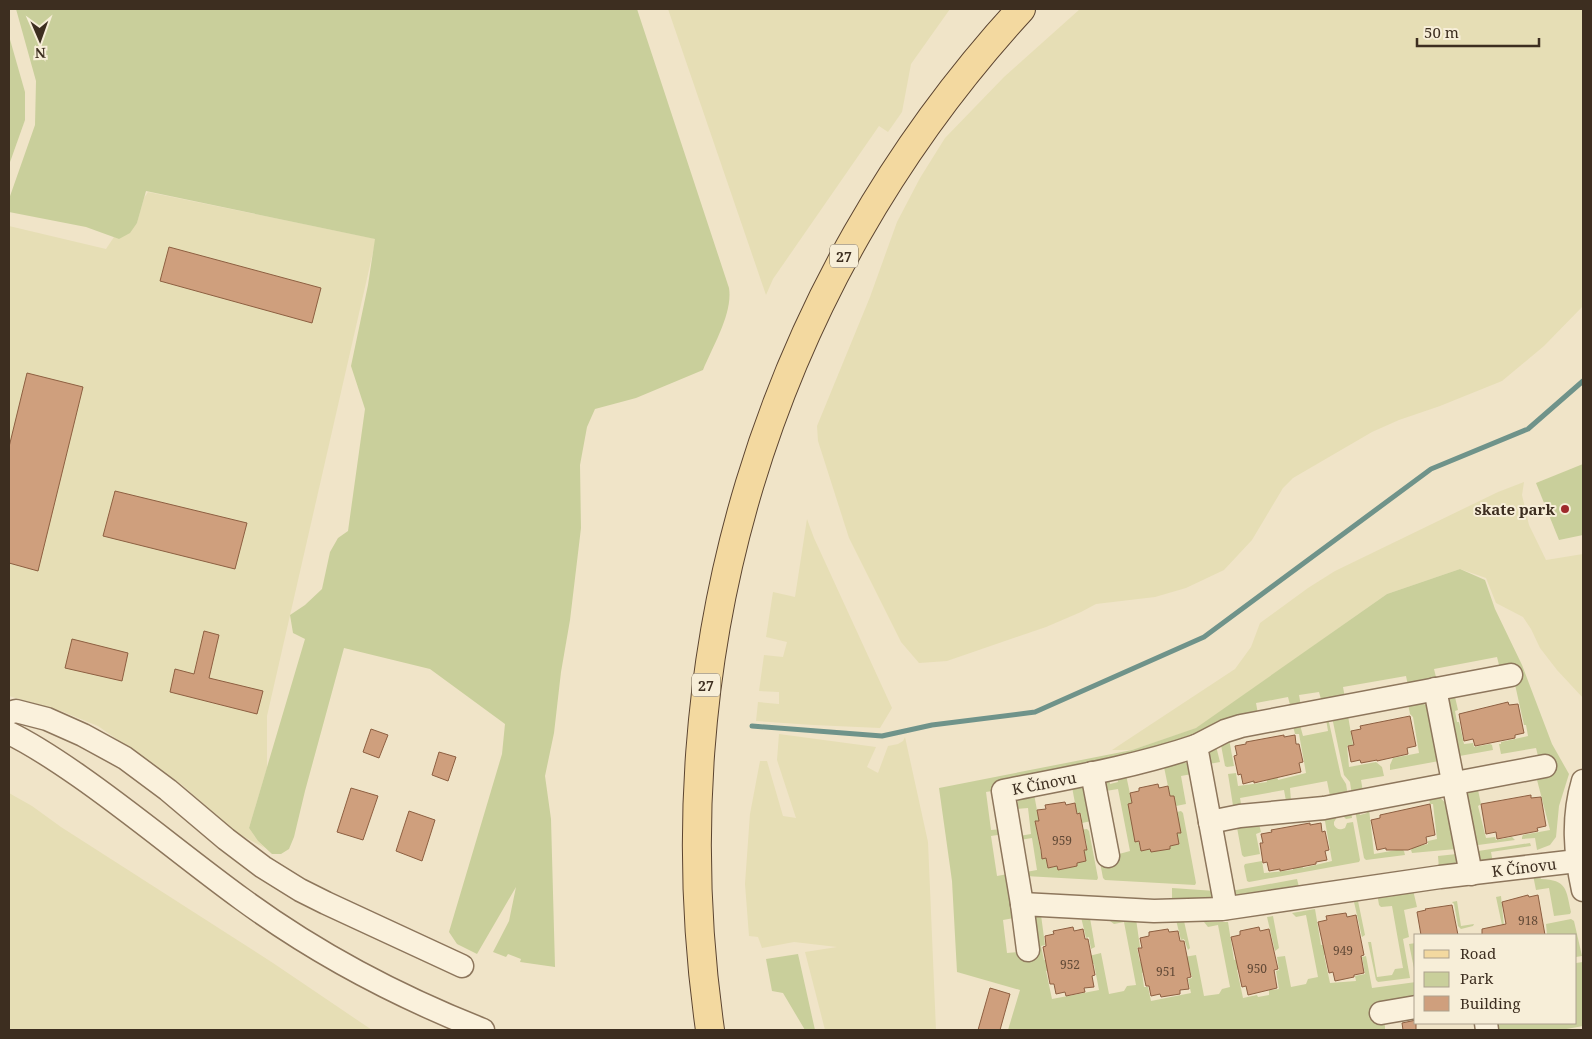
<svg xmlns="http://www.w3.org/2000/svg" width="1592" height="1039" font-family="'Noto Serif',serif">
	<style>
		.farmland { fill: #e6deb5 }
		.green { fill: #c9cf9b }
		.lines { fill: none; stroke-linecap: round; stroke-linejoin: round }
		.stream { stroke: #6f938a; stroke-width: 5 }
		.building { fill: #cf9f7d; stroke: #8d5f41 }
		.minor-casing { stroke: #8d765c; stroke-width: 25 }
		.major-casing { stroke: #5b4430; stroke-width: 30 }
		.minor { stroke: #faf1dc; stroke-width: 22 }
		.major { stroke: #f3d9a0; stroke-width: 28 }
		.poi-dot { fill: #9e2a2b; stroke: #f7eed8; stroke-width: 2 }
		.labels { text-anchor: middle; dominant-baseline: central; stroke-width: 4; stroke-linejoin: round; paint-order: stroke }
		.number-label { font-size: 12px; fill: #624a37 }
		.shield { fill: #f7eed8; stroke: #756857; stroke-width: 1 }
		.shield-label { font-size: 14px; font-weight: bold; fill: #3d2e20 }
		.poi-label { font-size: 15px; font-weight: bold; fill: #3d2e20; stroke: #f7eed8; text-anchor: end }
		.street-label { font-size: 15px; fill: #3d2e20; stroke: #f7eed8 }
	</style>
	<rect width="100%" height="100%" fill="#f0e4c8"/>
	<g class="farmland">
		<path d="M 668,9 L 950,9 L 911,64 L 902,112 L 888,132 L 879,126 L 773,279 L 766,295 Z"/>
		<path d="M 1080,9 L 1583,9 L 1583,306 L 1544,346 L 1502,381 L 1440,406 L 1399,420 L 1372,432 L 1293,478 L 1283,488 L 1252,540 L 1224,570 L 1186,588 L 1155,597 L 1096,604 L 1081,612 L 1046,627 L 947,661 L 919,663 L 901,642 L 849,538 L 818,441 L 817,426 L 870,297 L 897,222 L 920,178 L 945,138 L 1004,77 Z"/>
		<path d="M 148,192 L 376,239 L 267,716 L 267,768 L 249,828 L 258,841 L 265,848 L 235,832 L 181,784 L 98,726 L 61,711 L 9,696 L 9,226 L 106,249 L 114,237 L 119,239 L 137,223 L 144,198 Z"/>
		<path d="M 1524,482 L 1522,495 L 1529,525 L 1546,560 L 1583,554 L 1583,698 L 1557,670 L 1540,648 L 1531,629 L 1523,617 L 1496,603 L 1486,578 L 1460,569 L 1387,594 L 1197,728 L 1132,750 L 1112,750 L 1235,669 L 1251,647 L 1260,623 L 1308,588 L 1335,571 L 1498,492 Z"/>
		<path d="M 807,519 L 814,538 L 892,708 L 880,728 L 813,725 L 756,721 L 758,702 L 779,704 L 779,692 L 759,691 L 764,655 L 783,657 L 787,642 L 766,637 L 773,592 L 795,597 Z"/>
		<path d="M 779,734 L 876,747 L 867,767 L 878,773 L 888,746 L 898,744 L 903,741 L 905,737 L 928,842 L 936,1030 L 825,1030 L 805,952 L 837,947 L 794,942 L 762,948 L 758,937 L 749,936 L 745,884 L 750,814 L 760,761 L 767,761 L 783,816 L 796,818 L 777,760 Z"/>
		<path d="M 9,793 L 32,806 L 61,827 L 273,963 L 372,1030 L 9,1030 Z"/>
	</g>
	<g class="green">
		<path d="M 16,9 L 637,9 L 729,288 C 733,313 713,346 703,370 L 636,398 L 595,409 L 587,427 L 580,465 L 581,528 L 570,620 L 561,672 L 554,733 L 545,776 L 551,819 L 555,967 L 520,962 L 521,959 L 508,954 L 506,957 L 493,952 L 509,921 L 516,887 L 477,954 L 457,944 L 449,932 L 502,754 L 505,724 L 430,669 L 344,648 L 305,791 L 294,837 L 289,849 L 281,854 L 272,854 L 258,841 L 249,828 L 305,639 L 293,633 L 290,615 L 305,605 L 322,589 L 330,552 L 338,538 L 348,531 L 365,409 L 351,366 L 368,285 L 375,239 L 146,191 L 137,223 L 130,233 L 119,239 L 86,227 L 9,212 L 9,199 L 35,125 L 36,81 Z"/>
		<path d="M 9,36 L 25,92 L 25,120 L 9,165 Z"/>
		<path d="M 1583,464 L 1583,535 L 1559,540 L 1536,483 Z"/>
		<path d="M 1460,569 L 1485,580 L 1495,609 L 1522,665 L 1552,744 L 1569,774 L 1559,806 L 1556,837 L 1550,845 L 1537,850 L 1535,838 L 1522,839 L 1522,837 L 1523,835 L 1550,830 L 1536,776 L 1539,760 L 1536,748 L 1501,754 L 1499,744 L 1501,744 L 1501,742 L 1528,736 L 1526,725 L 1524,725 L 1514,680 L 1500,669 L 1497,657 L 1434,669 L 1436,677 L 1418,681 L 1419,686 L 1408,686 L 1406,676 L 1343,687 L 1345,698 L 1322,703 L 1319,692 L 1299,695 L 1301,706 L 1291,709 L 1288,697 L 1256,703 L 1258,714 L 1217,730 L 998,790 L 986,792 L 991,830 L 1003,829 L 1004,834 L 991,836 L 997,876 L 1008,874 L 1014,918 L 1003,920 L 1007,953 L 1019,952 L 1032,915 L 1041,915 L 1045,945 L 1041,946 L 1044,960 L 1051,960 L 1053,969 L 1046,971 L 1052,999 L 1099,990 L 1094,964 L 1091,964 L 1089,956 L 1101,953 L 1109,994 L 1124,991 L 1127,986 L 1136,985 L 1124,922 L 1114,924 L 1110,921 L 1110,918 L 1136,919 L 1140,947 L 1137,948 L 1140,962 L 1146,962 L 1148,971 L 1142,973 L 1144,987 L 1148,987 L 1151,1001 L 1191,993 L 1188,979 L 1192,978 L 1189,966 L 1186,966 L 1184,957 L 1196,955 L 1204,996 L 1219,994 L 1222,989 L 1230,987 L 1218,925 L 1208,927 L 1204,922 L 1228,922 L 1234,960 L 1238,959 L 1240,969 L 1237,970 L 1243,998 L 1257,995 L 1258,997 L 1269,995 L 1269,990 L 1279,989 L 1276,971 L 1279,970 L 1277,957 L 1285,956 L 1291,987 L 1306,984 L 1308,979 L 1318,977 L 1306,915 L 1296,917 L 1292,913 L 1315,909 L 1321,945 L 1325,945 L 1326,954 L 1324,955 L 1330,983 L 1356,981 L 1355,976 L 1365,974 L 1362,957 L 1366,956 L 1372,988 L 1416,982 L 1416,1000 L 1385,1022 L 1385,1030 L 1008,1030 L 1020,990 L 957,972 L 952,881 L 939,788 L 1132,750 L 1196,728 L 1387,594 Z"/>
		<path d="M 1455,697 L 1458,710 L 1455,711 L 1457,722 L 1459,722 L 1464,744 L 1473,743 L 1474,747 L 1490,744 L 1492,745 L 1493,750 L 1454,757 L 1444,698 Z"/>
		<path d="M 1419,702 L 1426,705 L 1430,711 L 1439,761 L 1390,770 L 1390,765 L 1393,758 L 1419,753 L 1413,717 L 1410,714 L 1408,704 Z"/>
		<path d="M 1348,716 L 1353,745 L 1347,746 L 1349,767 L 1376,762 L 1382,767 L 1384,776 L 1361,780 L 1363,792 L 1352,796 L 1350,782 L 1344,775 L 1332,717 Z"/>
		<path d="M 1328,718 L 1341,776 L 1346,784 L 1348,796 L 1330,796 L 1327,781 L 1290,788 L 1291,801 L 1286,801 L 1284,790 L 1240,798 L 1242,809 L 1234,812 L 1228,774 L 1236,773 L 1238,786 L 1267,782 L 1266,777 L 1277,775 L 1278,780 L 1306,773 L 1299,734 L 1295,734 L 1293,726 L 1300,725 L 1303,736 L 1328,731 L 1326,719 Z"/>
		<path d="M 1229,739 L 1234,766 L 1227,767 L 1225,766 L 1220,740 Z"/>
		<path d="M 1215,742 L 1220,762 L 1209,764 L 1207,749 Z"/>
		<path d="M 1181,760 L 1189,765 L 1192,774 L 1181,776 L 1186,804 L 1176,806 L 1170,796 L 1164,767 Z"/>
		<path d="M 1126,775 L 1132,803 L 1128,804 L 1141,851 L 1150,849 L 1151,852 L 1170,849 L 1170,846 L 1179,844 L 1177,833 L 1180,833 L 1173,813 L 1181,811 L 1183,813 L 1196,883 L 1195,885 L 1105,880 L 1103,878 L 1093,826 L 1119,854 L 1130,851 L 1118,789 L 1106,791 L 1102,780 L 1109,778 L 1110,784 L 1118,782 L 1117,776 Z"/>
		<path d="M 1086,782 L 1096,820 L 1082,823 L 1081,813 L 1077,814 L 1072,787 Z"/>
		<path d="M 1478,790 L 1481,804 L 1478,806 L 1486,838 L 1495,837 L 1496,840 L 1512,837 L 1515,840 L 1471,846 L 1464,797 L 1467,792 Z"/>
		<path d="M 1034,794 L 1039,821 L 1035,821 L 1042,858 L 1046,858 L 1048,868 L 1057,866 L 1058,870 L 1077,866 L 1077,863 L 1086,861 L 1084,850 L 1087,849 L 1086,840 L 1082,840 L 1080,830 L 1087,829 L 1089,831 L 1098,878 L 1097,880 L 1025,876 L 1026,872 L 1037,870 L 1032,838 L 1020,840 L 1019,836 L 1031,834 L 1028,808 L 1016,809 L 1018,800 L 1021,797 Z"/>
		<path d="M 1429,797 L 1439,797 L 1447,804 L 1456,849 L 1412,853 L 1411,850 L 1413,847 L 1428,844 L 1428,841 L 1437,839 L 1433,804 L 1430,804 Z"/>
		<path d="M 1354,805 L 1358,805 L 1360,815 L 1367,813 L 1367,809 L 1369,809 L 1374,854 L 1402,849 L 1404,851 L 1405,855 L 1366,860 L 1364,858 Z"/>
		<path d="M 1350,806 L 1352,818 L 1346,819 L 1344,817 L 1337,817 L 1334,822 L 1334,825 C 1337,830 1340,830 1345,828 L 1347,823 L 1353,822 L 1360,860 L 1359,862 L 1249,882 L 1247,881 L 1244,866 L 1245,864 L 1262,861 L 1264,873 L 1293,870 L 1293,864 L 1302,863 L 1303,868 L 1332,861 L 1325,821 L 1320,821 L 1319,813 Z"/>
		<path d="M 1236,822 L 1259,824 L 1261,832 L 1256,834 L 1260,854 L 1244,857 L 1242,855 Z"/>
		<path d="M 1530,843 L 1531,846 L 1491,852 L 1493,863 L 1481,864 L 1472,852 Z"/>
		<path d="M 1457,854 L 1457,860 L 1454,865 L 1439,869 L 1438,856 Z"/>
		<path d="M 1539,874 L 1541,879 C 1567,880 1566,889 1571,912 L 1570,914 L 1554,916 L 1549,888 L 1536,890 L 1533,875 Z"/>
		<path d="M 1297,879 L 1300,891 L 1243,900 L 1233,895 L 1231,891 Z"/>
		<path d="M 1172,888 L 1215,891 L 1212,899 L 1174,900 L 1172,899 Z"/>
		<path d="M 1413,890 L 1417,907 L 1404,910 L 1409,937 L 1403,939 L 1410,978 L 1378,982 L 1376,980 L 1368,942 L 1371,942 L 1377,977 L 1392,975 L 1395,969 L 1403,968 L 1392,906 L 1381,907 L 1379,905 L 1377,893 L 1383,897 L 1394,896 L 1394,892 Z"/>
		<path d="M 1501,896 L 1504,926 L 1489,929 L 1489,927 L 1502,925 L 1496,897 Z"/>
		<path d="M 1358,901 L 1365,935 L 1362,937 L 1354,902 Z"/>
		<path d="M 1457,901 L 1461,926 L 1474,924 L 1473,926 L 1461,929 L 1458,926 L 1454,904 L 1452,902 Z"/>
		<path d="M 1273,916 L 1279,948 L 1275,951 L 1267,917 Z"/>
		<path d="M 1081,917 L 1090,918 L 1095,947 L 1091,949 L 1089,937 L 1086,938 Z"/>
		<path d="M 1571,919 L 1574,921 L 1582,956 L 1576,957 L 1576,935 L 1547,935 L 1546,924 Z"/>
		<path d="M 1176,920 L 1184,921 L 1190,948 L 1188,950 L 1184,939 L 1181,940 Z"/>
		<path d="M 1416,943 L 1416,978 L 1409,944 Z"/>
		<path d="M 798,954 L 815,1030 L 805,1030 L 783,993 L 772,991 L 766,959 Z"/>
		<path d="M 1583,962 L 1583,1026 L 1561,1030 L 1497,1030 L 1492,1023 L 1576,1023 L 1576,963 Z"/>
	</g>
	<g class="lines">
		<path class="stream" d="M 752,726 L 882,736 L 932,725 L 1035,712 L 1204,637 L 1431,469 L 1528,429 L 1583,381"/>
	</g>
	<g class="building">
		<path d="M 169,247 L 321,288 L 312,323 L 160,281 Z"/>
		<path d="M 27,373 L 83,387 L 38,571 L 9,563 L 9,447 Z"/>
		<path d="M 115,491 L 247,523 L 235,569 L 103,536 Z"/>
		<path d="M 204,631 L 219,635 L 209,678 L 263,691 L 257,714 L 170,692 L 175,669 L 194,674 Z"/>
		<path d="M 72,639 L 128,653 L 122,681 L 65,668 Z"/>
		<path d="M 1508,702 L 1509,705 L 1518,704 L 1524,733 L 1515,735 L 1515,738 L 1475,746 L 1473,739 L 1464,741 L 1459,714 Z"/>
		<path d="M 1410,716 L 1416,746 L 1407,748 L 1408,754 L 1377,761 L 1377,760 L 1361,763 L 1360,760 L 1351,762 L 1348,746 L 1354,745 L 1351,731 L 1361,729 L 1360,726 Z"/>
		<path d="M 371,729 L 388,735 L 379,758 L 363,752 Z"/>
		<path d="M 1284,735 L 1284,737 L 1295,735 L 1296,744 L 1299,744 L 1303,762 L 1299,763 L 1301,772 L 1254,783 L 1254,781 L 1243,784 L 1241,774 L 1238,775 L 1234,756 L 1237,755 L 1235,746 L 1246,744 L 1246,742 Z"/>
		<path d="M 439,752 L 456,757 L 448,781 L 432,775 Z"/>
		<path d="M 1158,784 L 1159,788 L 1168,786 L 1170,796 L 1174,796 L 1181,833 L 1177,833 L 1179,844 L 1170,846 L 1170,849 L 1151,852 L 1150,849 L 1141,851 L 1139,841 L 1135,842 L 1128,804 L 1132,803 L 1130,793 L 1139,791 L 1139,788 Z"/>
		<path d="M 351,788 L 378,796 L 363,840 L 337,832 Z"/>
		<path d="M 1531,795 L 1531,798 L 1541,797 L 1546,826 L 1537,828 L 1538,831 L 1497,839 L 1496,832 L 1486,834 L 1481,804 Z"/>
		<path d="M 1065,802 L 1066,805 L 1075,803 L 1077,814 L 1080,813 L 1087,850 L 1084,850 L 1086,861 L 1077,863 L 1077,866 L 1058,870 L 1057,866 L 1048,868 L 1046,858 L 1042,859 L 1041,850 L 1035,821 L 1039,821 L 1037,810 L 1046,809 L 1045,805 Z"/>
		<path d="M 1430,804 L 1435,835 L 1426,837 L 1427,843 L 1408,850 L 1386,850 L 1386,848 L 1377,850 L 1371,820 L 1380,818 L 1380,815 Z"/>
		<path d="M 409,811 L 435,820 L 422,861 L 396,851 Z"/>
		<path d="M 1310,823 L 1310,825 L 1321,823 L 1322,832 L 1325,831 L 1329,850 L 1325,851 L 1327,860 L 1316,862 L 1316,864 L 1280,871 L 1280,869 L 1269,871 L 1267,862 L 1263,863 L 1260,843 L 1263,843 L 1261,834 L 1272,832 L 1271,830 Z"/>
		<path d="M 1528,895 L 1529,897 L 1538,895 L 1545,935 L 1482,935 L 1482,929 L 1506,924 L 1502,902 Z"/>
		<path d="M 1452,905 L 1458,935 L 1421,935 L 1417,912 L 1426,910 L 1425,909 Z"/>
		<path d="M 1346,913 L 1347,917 L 1356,915 L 1364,955 L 1361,956 L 1364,973 L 1354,975 L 1354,977 L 1335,981 L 1333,972 L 1329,973 L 1318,922 L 1327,920 L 1326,916 Z"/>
		<path d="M 1073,927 L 1074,931 L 1083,929 L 1085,939 L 1088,939 L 1095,975 L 1092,976 L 1094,987 L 1084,988 L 1085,992 L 1066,996 L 1065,992 L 1056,994 L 1054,984 L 1050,984 L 1043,947 L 1046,946 L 1045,936 L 1054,934 L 1053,931 Z"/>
		<path d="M 1259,927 L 1260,931 L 1269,929 L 1278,969 L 1274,970 L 1277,988 L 1248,995 L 1246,986 L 1242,987 L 1231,937 L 1240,935 L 1240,931 Z"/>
		<path d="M 1168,929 L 1169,932 L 1178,931 L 1180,941 L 1184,941 L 1191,977 L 1187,978 L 1189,989 L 1180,990 L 1180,994 L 1161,997 L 1160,994 L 1151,996 L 1149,986 L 1146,986 L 1138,948 L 1142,948 L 1140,938 L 1149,936 L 1149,932 Z"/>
		<path d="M 990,988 L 1010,994 L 1000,1030 L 978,1030 Z"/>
		<path d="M 1416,1020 L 1416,1030 L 1403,1030 L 1402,1023 Z"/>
	</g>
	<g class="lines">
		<defs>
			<g id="minor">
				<path d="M 1435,689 L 1471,874"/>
				<path d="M 9,713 L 16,711 L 47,719 L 83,735 L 125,758 L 168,790 L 226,839 L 263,867 L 300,890 L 326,903 L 462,966"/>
				<path d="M 9,733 C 34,745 56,760 79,776 C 135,815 187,859 242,899 C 317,954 397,996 483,1030"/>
				<path d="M 1092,773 L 1108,856"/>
				<path d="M 1583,781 C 1572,818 1575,853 1583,890"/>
				<path d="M 1210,822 L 1240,816 L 1324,808 L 1545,766"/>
				<path d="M 1022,904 L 1003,791 C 1068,778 1134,767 1196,746"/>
				<path d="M 1226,908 L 1196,746 L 1225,731 L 1241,726 L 1511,675"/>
				<path d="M 1028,950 L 1022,904 L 1154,911 L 1222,909 L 1440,877 L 1577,861"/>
				<path d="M 1381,1013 L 1416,1007"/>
				<path d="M 1486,1023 L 1487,1030"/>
			</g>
			<path id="major" d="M 710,1030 C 657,657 765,288 1021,9"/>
		</defs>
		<use href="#minor" class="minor-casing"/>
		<use href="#major" class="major-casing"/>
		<use href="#minor" class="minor"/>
		<use href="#major" class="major"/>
	</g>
	<circle class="poi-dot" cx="1565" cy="509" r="5"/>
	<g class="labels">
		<g class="number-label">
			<text x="1062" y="840">959</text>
			<text x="1528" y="920">918</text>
			<text x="1343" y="950">949</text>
			<text x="1070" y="964">952</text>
			<text x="1257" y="968">950</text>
			<text x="1166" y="971">951</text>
		</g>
		<g class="shield">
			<rect x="830" y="244.5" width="28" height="23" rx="4"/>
			<rect x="692" y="673.5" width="28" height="23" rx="4"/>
		</g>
		<g class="shield-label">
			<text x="844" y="256">27</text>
			<text x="706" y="685">27</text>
		</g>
		<g class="poi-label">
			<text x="1555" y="509">skate park</text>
		</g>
		<g class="street-label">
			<text transform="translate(1044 783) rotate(-11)">K Čínovu</text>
			<text transform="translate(1524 867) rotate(-7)">K Čínovu</text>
		</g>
	</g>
	<rect width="1592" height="1039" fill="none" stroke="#3d2e20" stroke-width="20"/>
	<rect x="1414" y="934" width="162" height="90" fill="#f7eed8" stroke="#ada18e"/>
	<rect x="1424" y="950" width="25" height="8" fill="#f3d9a0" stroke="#ada18e"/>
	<text x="1460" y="959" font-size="15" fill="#3d2e20">Road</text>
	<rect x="1424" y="972" width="25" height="15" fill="#c9cf9b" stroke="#ada18e"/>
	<text x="1460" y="984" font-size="15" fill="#3d2e20">Park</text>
	<rect x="1424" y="996" width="25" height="15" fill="#cf9f7d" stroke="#ada18e"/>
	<text x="1460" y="1009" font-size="15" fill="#3d2e20">Building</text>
	<g transform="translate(40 40) rotate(178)" stroke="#f7eed8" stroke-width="4" paint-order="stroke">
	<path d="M0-4L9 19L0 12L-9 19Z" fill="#3d2e20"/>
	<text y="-8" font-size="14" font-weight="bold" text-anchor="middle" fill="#3d2e20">N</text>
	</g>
	<path d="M1417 38v8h122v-8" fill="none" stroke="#3d2e20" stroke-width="2.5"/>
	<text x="1424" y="38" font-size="15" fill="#3d2e20" stroke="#f7eed8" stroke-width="4" paint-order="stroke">50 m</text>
</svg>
